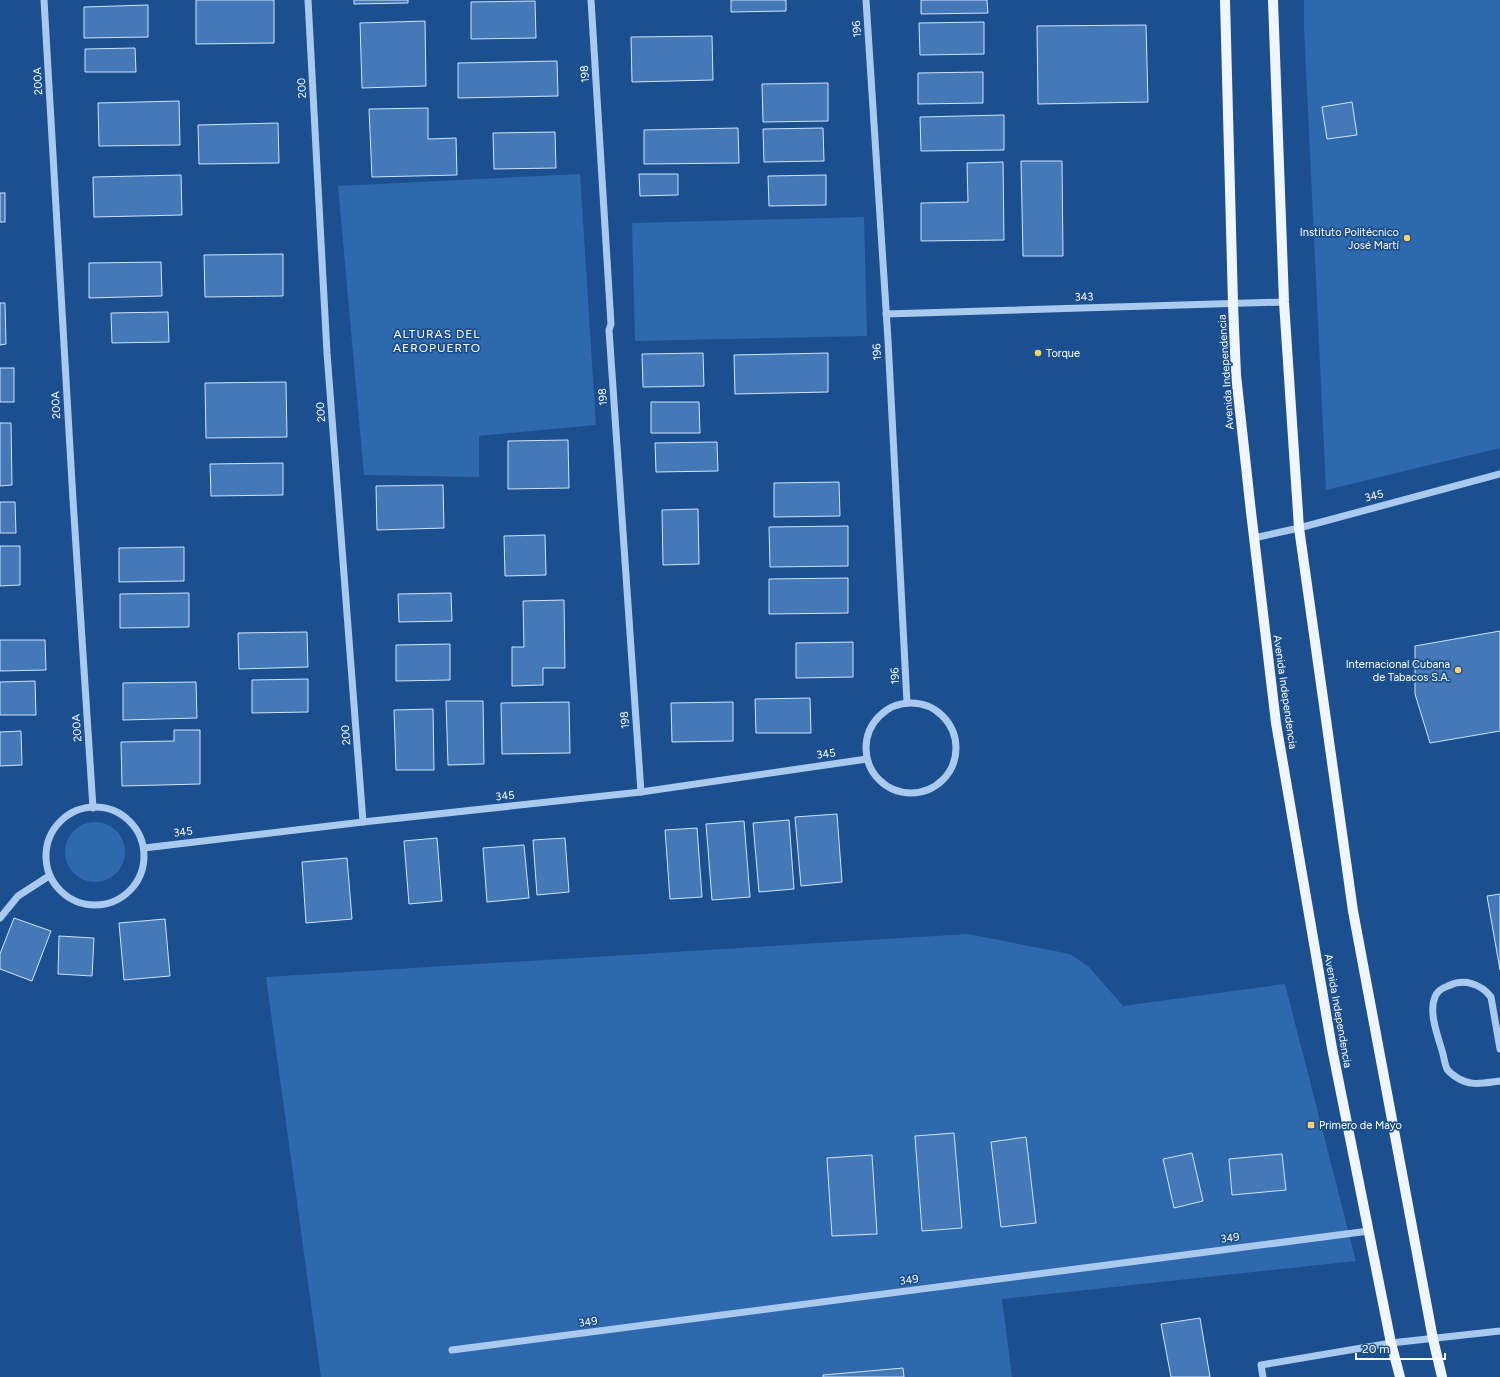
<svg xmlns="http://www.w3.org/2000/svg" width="1500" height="1377" font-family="Figtree,sans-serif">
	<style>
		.green { fill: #2e69ad }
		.building { fill: #4478b7; stroke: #cfe3fa }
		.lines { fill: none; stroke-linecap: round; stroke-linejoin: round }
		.minor { stroke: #a9c9ee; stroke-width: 7 }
		.major { stroke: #f0f6ff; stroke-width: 10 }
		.poi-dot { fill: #ffd166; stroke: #1b4f8f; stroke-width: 1.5 }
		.labels { text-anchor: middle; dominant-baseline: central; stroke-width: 3.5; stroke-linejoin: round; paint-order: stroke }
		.street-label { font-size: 11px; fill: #fff; stroke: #1b4f8f }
		.poi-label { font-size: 11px; fill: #fff; stroke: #1b4f8f; text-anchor: end }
		.neighbourhood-label { font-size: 12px; letter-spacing: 1px; fill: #fff; stroke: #1b4f8f }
	</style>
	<rect width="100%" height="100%" fill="#1b4f8f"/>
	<g class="green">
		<path d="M 1304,0 L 1500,0 L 1500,448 L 1326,490 L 1304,28 Z"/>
		<path d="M 580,174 L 596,425 L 479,436 L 479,477 L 364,475 L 338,186 Z"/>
		<path d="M 864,217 L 867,336 L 635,341 L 632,223 Z"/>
		<circle cx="95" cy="852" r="30"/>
		<path d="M 968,934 L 1070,954 L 1089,967 L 1123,1006 L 1285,984 L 1356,1261 L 1002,1299 L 1012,1377 L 321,1377 L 266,977 Z"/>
	</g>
	<g class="building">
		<path d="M 196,0 L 274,0 L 274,43 L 196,44 Z"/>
		<path d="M 354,0 L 408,0 L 408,3 L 354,4 Z"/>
		<path d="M 731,0 L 786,0 L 786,11 L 731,12 Z"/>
		<path d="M 921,0 L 987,0 L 988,13 L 921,14 Z"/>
		<path d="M 535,1 L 536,38 L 471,39 L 471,2 Z"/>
		<path d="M 148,5 L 148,37 L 84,38 L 84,7 Z"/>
		<path d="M 425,21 L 426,86 L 362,88 L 360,23 Z"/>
		<path d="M 984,22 L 984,54 L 920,55 L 919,23 Z"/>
		<path d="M 1146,25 L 1148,102 L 1038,104 L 1037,26 Z"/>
		<path d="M 712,36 L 713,80 L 632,82 L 631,37 Z"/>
		<path d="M 135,48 L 136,72 L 85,72 L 85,49 Z"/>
		<path d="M 557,61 L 558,96 L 458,98 L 458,63 Z"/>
		<path d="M 983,72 L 983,103 L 918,104 L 918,73 Z"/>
		<path d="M 828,83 L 828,121 L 763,122 L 762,84 Z"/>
		<path d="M 179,101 L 180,145 L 99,146 L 98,103 Z"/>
		<path d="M 1352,102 L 1357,135 L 1327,139 L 1322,107 Z"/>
		<path d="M 428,108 L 428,139 L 456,138 L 457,175 L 372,177 L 369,109 Z"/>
		<path d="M 1004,115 L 1004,150 L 921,151 L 920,117 Z"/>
		<path d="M 278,123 L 279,163 L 199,164 L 198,125 Z"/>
		<path d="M 738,128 L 739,163 L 644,164 L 644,130 Z"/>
		<path d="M 823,128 L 824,161 L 764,162 L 763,129 Z"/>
		<path d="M 555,132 L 556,168 L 494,169 L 493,133 Z"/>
		<path d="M 1021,161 L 1062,161 L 1063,256 L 1023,256 Z"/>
		<path d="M 1003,162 L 1004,240 L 921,241 L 921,203 L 968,202 L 967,163 Z"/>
		<path d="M 639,174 L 678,174 L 678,195 L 640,196 Z"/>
		<path d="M 181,175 L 182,215 L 94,217 L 93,177 Z"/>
		<path d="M 826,175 L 826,205 L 769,206 L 768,176 Z"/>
		<rect x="0" y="193" width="5" height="29"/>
		<path d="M 283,254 L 283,296 L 205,297 L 204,255 Z"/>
		<path d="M 161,262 L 162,296 L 89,298 L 89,263 Z"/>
		<path d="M 0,303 L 5,303 L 6,344 L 0,345 Z"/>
		<path d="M 168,312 L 169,342 L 112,343 L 111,313 Z"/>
		<path d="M 703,353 L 704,386 L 643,387 L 642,354 Z"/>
		<path d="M 828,353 L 828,392 L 735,394 L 734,355 Z"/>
		<rect x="0" y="368" width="14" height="34"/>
		<path d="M 286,382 L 287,437 L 206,438 L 205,383 Z"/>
		<path d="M 651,402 L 699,402 L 700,433 L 651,433 Z"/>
		<path d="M 0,423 L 11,423 L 12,485 L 0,486 Z"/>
		<path d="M 568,440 L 569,488 L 508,489 L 508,441 Z"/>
		<path d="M 717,442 L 718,471 L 656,472 L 655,443 Z"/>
		<path d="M 283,463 L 283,495 L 211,496 L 210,464 Z"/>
		<path d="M 839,482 L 840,516 L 774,517 L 774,483 Z"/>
		<path d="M 443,485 L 444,528 L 377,530 L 376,486 Z"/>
		<path d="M 0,502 L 15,502 L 16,533 L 0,533 Z"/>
		<path d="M 698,509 L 699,564 L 663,565 L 662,510 Z"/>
		<path d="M 848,526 L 848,566 L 770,567 L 769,527 Z"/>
		<path d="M 545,535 L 546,575 L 505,576 L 504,536 Z"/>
		<path d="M 0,546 L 20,546 L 20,585 L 0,586 Z"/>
		<path d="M 184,547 L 184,581 L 119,582 L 119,548 Z"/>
		<path d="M 848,578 L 848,613 L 769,614 L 769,579 Z"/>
		<path d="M 189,593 L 189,627 L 120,628 L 120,594 Z"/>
		<path d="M 451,593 L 452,621 L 399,622 L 398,594 Z"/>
		<path d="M 564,600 L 565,668 L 543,668 L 543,685 L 512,686 L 512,647 L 524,647 L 523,601 Z"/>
		<path d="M 1500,631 L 1500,731 L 1430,743 L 1415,694 L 1415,646 Z"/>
		<path d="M 307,632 L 308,667 L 239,669 L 238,633 Z"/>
		<path d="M 0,640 L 45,640 L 46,670 L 0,671 Z"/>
		<path d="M 853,642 L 853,677 L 796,678 L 796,643 Z"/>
		<path d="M 450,644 L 450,680 L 396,681 L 396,645 Z"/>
		<path d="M 308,679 L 308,712 L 252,713 L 252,680 Z"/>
		<path d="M 35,681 L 36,715 L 0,715 L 0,682 Z"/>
		<path d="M 196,682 L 197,718 L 123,720 L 123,683 Z"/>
		<path d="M 810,698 L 811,733 L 756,733 L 755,699 Z"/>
		<path d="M 446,701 L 483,701 L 484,764 L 448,765 Z"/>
		<path d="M 569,702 L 570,753 L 502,754 L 501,703 Z"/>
		<path d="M 733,702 L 733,741 L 672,742 L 671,703 Z"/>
		<path d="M 433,709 L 434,770 L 396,770 L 394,710 Z"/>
		<path d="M 174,730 L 200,730 L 200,784 L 122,786 L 121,742 L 174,741 Z"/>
		<path d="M 21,731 L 22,765 L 0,766 L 0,732 Z"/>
		<path d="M 837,814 L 842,882 L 801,886 L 795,817 Z"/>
		<path d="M 789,820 L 794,889 L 759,892 L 753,823 Z"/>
		<path d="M 744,821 L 750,897 L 712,900 L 706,824 Z"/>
		<path d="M 697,828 L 702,897 L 670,899 L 665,830 Z"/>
		<path d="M 437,838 L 442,901 L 409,904 L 404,841 Z"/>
		<path d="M 565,838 L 569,892 L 537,895 L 533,840 Z"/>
		<path d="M 524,845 L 529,898 L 487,902 L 483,848 Z"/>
		<path d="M 347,858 L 352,919 L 306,923 L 302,862 Z"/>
		<path d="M 1500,894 L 1500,970 L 1487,896 Z"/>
		<path d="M 14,918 L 51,931 L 32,981 L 0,969 L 0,954 Z"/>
		<path d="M 165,919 L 170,976 L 124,980 L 119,923 Z"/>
		<path d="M 59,936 L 94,938 L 92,976 L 58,974 Z"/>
		<path d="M 954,1133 L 962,1228 L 922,1231 L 915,1136 Z"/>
		<path d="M 1026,1137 L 1036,1223 L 1001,1227 L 991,1142 Z"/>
		<path d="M 1192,1153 L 1203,1201 L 1174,1208 L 1163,1159 Z"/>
		<path d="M 1282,1154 L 1286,1190 L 1232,1195 L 1229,1159 Z"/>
		<path d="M 872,1155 L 877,1234 L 832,1236 L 827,1158 Z"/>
		<path d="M 1200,1318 L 1210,1377 L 1171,1377 L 1161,1324 Z"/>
		<path d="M 903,1368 L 904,1377 L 823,1377 L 823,1375 Z"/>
	</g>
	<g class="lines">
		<g class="minor">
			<path d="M 44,0 L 73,500 L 93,808"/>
			<path d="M 308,0 L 327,353 L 363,822"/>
			<path d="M 591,0 L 611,324 L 609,330 L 641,792"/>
			<path d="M 866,0 L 888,340 L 907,703"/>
			<path d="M 886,314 L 1284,302"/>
			<path d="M 1254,538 L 1299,528 L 1500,474"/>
			<circle cx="911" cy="748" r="45"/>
			<circle cx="95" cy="856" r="49"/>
			<path d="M 144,848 L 363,822 L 641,792 L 867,759"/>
			<path d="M 0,918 L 18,896 L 49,876"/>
			<path d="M 1500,1049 L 1491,997 C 1481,984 1464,978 1448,986 C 1442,988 1437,991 1435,997 C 1428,1013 1439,1039 1443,1054 C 1444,1058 1445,1065 1447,1069 C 1449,1072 1453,1075 1456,1077 C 1471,1087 1483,1083 1500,1081"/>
			<path d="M 452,1350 L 1369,1231"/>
			<path d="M 1263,1377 L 1261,1365 L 1391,1343 L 1500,1331"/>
		</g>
		<g class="major">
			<path d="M 1225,0 L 1233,304 L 1236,375 L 1251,512 L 1276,723 L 1332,1048 L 1391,1343 L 1400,1377"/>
			<path d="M 1273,0 L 1284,302 L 1299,528 L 1353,911 L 1433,1339 L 1442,1377"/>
		</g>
	</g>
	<g class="poi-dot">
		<circle cx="1407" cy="238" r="4"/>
		<circle cx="1038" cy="353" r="4"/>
		<circle cx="1458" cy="670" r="4"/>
		<rect x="1307" y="1121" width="8" height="8" rx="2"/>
	</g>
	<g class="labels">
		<g class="street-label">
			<text transform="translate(857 29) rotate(-94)">196</text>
			<text transform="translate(585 74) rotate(-94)">198</text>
			<text transform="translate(38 81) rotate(-93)">200A</text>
			<text transform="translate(302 88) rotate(-93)">200</text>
			<text transform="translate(1084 297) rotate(-2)">343</text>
			<text transform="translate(877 352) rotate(-93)">196</text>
			<text transform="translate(1226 372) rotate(-94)">Avenida Independencia</text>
			<text transform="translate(603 397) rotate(-94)">198</text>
			<text transform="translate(56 405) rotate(-93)">200A</text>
			<text transform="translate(321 412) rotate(-94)">200</text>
			<text transform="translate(1374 496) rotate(-15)">345</text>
			<text transform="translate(895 676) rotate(-93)">196</text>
			<text transform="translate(1285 692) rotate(82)">Avenida Independencia</text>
			<text transform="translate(625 720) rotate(-94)">198</text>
			<text transform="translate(77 728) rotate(-94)">200A</text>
			<text transform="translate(346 735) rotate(-94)">200</text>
			<text transform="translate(826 754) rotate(-8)">345</text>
			<text transform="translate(505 796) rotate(-6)">345</text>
			<text transform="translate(183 832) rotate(-7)">345</text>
			<text transform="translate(1338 1011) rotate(80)">Avenida Independencia</text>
			<text transform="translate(1230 1238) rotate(-7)">349</text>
			<text transform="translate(909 1280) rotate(-7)">349</text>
			<text transform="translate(588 1322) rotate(-7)">349</text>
		</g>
		<g class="poi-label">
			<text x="1399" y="232">Instituto Politécnico<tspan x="1399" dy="13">José Martí</tspan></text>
			<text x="1046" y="353" text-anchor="start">Torque</text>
			<text x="1450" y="664">Internacional Cubana<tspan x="1450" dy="13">de Tabacos S.A.</tspan></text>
			<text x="1319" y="1125" text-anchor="start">Primero de Mayo</text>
		</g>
		<g class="neighbourhood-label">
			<text x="437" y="334">ALTURAS DEL<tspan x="437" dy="14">AEROPUERTO</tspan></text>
		</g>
	</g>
	<path d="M1356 1353v6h89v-6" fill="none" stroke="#ffffff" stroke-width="2"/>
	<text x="1362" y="1353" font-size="12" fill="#ffffff" stroke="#1b4f8f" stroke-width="3" paint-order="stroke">20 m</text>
</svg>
